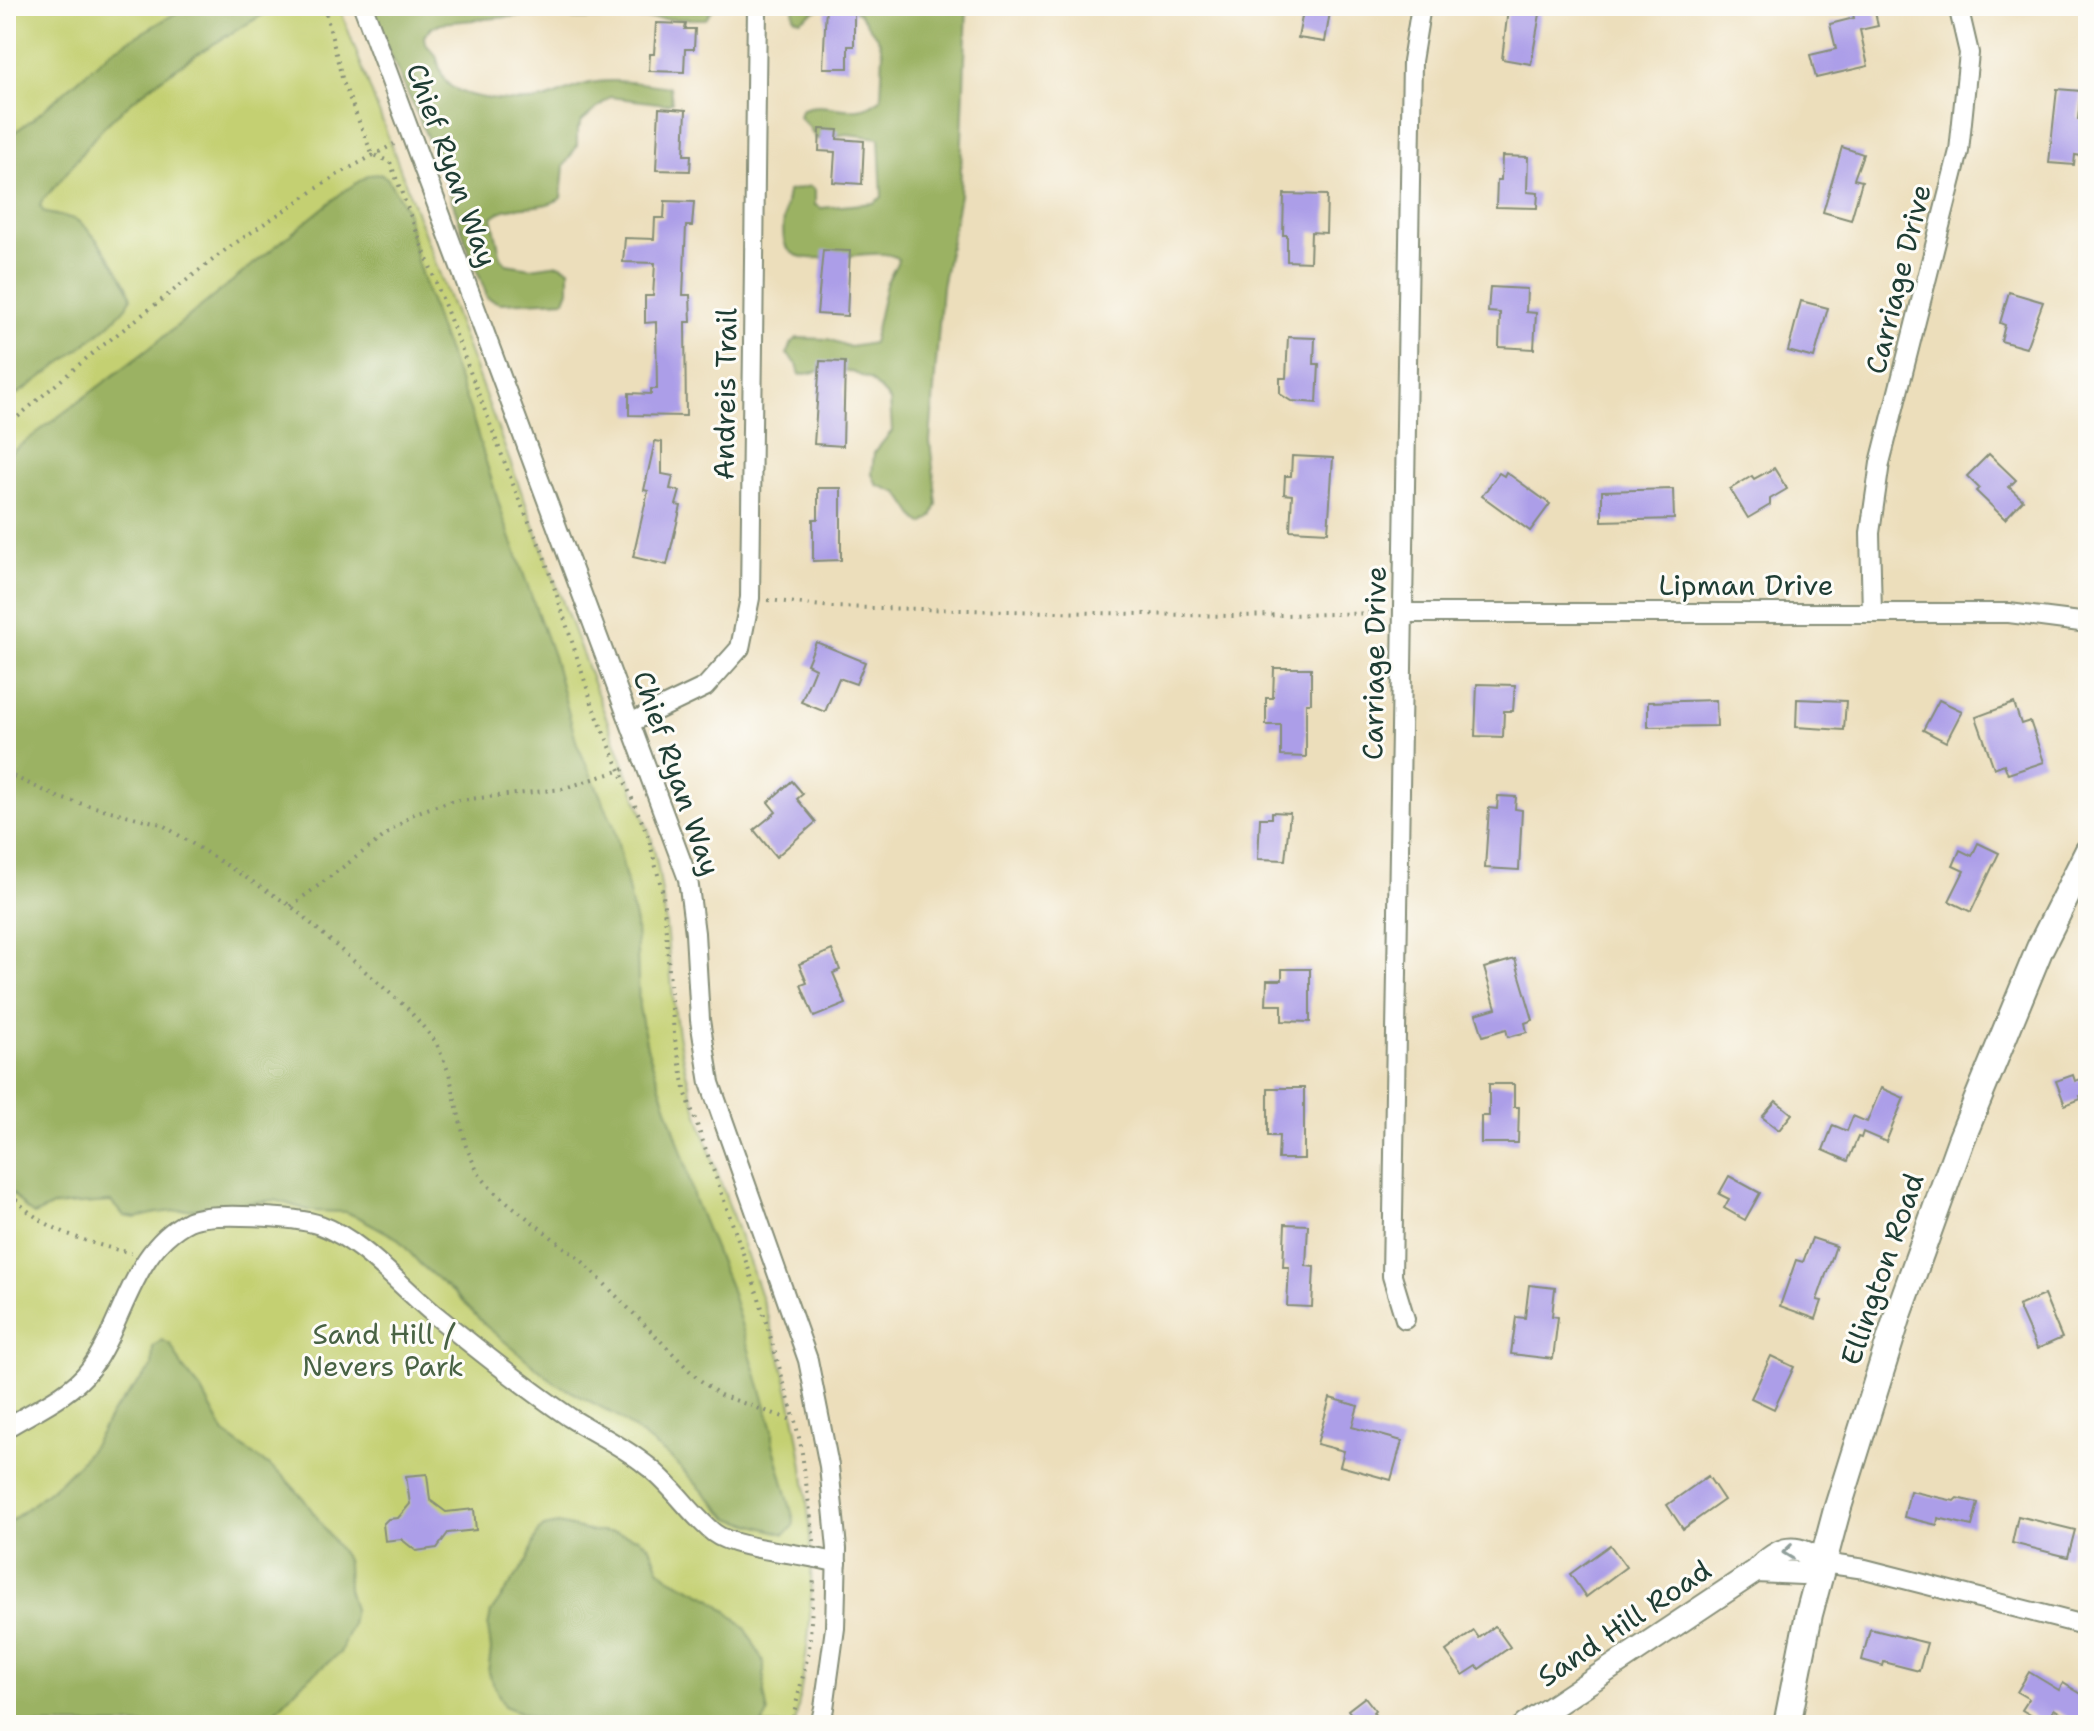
<svg xmlns="http://www.w3.org/2000/svg" width="2094" height="1731" font-family="'Shantell Sans',sans-serif">
	<style>
		.green { fill: #c4d072; stroke: #728653; stroke-width: 2 }
		.forest { fill: #9bb264; stroke: #5d784c; stroke-width: 2 }
		.building { fill: #ac9ee8 }
		.lines { fill: none; stroke-linecap: round; stroke-linejoin: round }
		.minor-casing { stroke: #868e78; stroke-width: 22 }
		.tertiary-casing { stroke: #868e78; stroke-width: 26 }
		.secondary-casing { stroke: #868e78; stroke-width: 30 }
		.path { stroke: #868e78; stroke-width: 4; stroke-dasharray: 2 6; stroke-linecap: butt }
		.minor { stroke: #fff; stroke-width: 18 }
		.tertiary { stroke: #fff; stroke-width: 22 }
		.secondary { stroke: #fff; stroke-width: 26 }
		.oneway { stroke: #8f9e9a }
		.labels { text-anchor: middle; dominant-baseline: central; stroke-width: 6; stroke-linejoin: round; paint-order: stroke }
		.street-label { font-size: 28px; fill: #1f3d34; stroke: #fdfcf7 }
		.park-label { font-size: 28px; fill: #486244; stroke: #fdfcf7 }
	</style>
	<rect width="100%" height="100%" fill="#fdfcf7"/>
	<filter id="ink" filterUnits="userSpaceOnUse"><feTurbulence type="fractalNoise" baseFrequency=".0125" numOctaves="2"/><feDisplacementMap in="SourceGraphic" scale="16" xChannelSelector="R" yChannelSelector="G"/><feConvolveMatrix kernelMatrix="1 2 1 2 8 2 1 2 1" color-interpolation-filters="sRGB"/></filter>
	<filter id="wash" filterUnits="userSpaceOnUse"><feTurbulence type="fractalNoise" baseFrequency=".006" numOctaves="4" result="noise"/><feDisplacementMap in="SourceGraphic" scale="32" xChannelSelector="R" yChannelSelector="G"/><feGaussianBlur stdDeviation="1.8" result="paint"/><feColorMatrix in="noise" values="0 0 0 0 0 0 0 0 0 0 0 0 0 0 0 0 0 1.4 0 .05"/><feComposite in="paint" operator="in"/></filter>
	<g filter="url(#wash)">
		<rect width="100%" height="100%" fill="#ecdebb"/>
		<path class="green" d="M 6,6 L 339,6 L 651,837 C 672,916 666,998 687,1076 C 709,1160 744,1241 770,1324 C 799,1411 816,1525 810,1617 C 808,1653 801,1689 795,1725 L 6,1725 Z"/>
		<g class="forest">
			<path d="M 188,6 L 278,6 C 218,41 157,75 107,124 C 83,147 67,177 43,199 L 40,206 L 44,212 C 54,216 66,215 76,220 C 91,227 129,282 131,298 C 126,318 28,389 6,401 L 6,138 L 33,119 L 111,51 Z"/>
			<path d="M 368,6 L 715,6 L 706,19 L 580,19 L 518,16 L 441,23 L 431,28 L 424,36 C 424,47 432,48 436,56 C 440,66 440,76 448,84 C 464,100 522,104 544,99 C 562,94 577,84 597,82 C 621,79 646,84 670,87 L 672,102 L 666,104 L 610,97 L 582,121 L 577,131 L 577,146 L 564,166 L 561,198 C 541,212 511,201 492,217 L 501,258 L 506,264 L 531,268 L 559,264 L 569,269 L 569,290 L 565,300 L 500,303 L 487,298 C 484,282 474,268 469,252 C 444,167 405,87 368,6 Z"/>
			<path d="M 793,6 L 824,6 L 800,20 L 794,17 Z"/>
			<path d="M 838,6 L 967,6 L 960,195 L 942,287 L 930,441 L 937,504 L 932,517 L 923,524 L 917,520 L 899,493 L 877,485 L 872,474 L 874,453 L 892,431 L 890,400 L 871,380 L 852,372 L 830,369 L 800,375 L 797,364 L 787,354 L 792,343 L 797,338 L 828,339 L 850,347 L 873,343 L 886,284 L 897,263 L 898,259 C 877,241 791,279 784,240 C 781,225 786,206 788,191 L 810,186 L 815,190 L 815,205 L 821,208 L 873,203 L 882,197 L 879,138 L 847,134 L 816,139 L 809,127 L 799,117 L 801,110 C 825,97 855,123 881,98 L 883,53 L 879,40 L 858,12 Z"/>
			<path d="M 380,174 L 387,178 L 406,209 L 417,261 L 438,326 L 470,410 L 503,517 L 553,656 L 577,744 L 614,826 L 636,924 L 639,1007 L 647,1047 L 685,1162 L 694,1199 L 730,1287 L 768,1413 L 773,1429 L 773,1444 L 794,1520 L 793,1527 L 785,1534 L 729,1518 L 672,1459 L 614,1414 L 555,1383 L 486,1326 L 454,1293 L 420,1264 L 397,1238 L 360,1218 L 345,1212 L 311,1211 L 275,1200 L 157,1213 L 136,1218 L 124,1216 L 111,1202 L 53,1206 L 34,1215 L 27,1210 L 6,1186 L 6,456 L 146,351 L 344,191 L 369,175 Z"/>
			<path d="M 162,1340 L 171,1345 L 183,1368 L 202,1391 L 225,1434 L 283,1476 L 303,1498 L 344,1556 L 347,1563 L 348,1589 L 354,1609 L 351,1625 L 340,1653 L 301,1684 L 275,1712 L 262,1719 L 248,1720 L 237,1725 L 6,1725 L 6,1525 L 60,1482 L 79,1463 L 94,1444 L 111,1414 L 152,1367 L 153,1347 Z"/>
			<path d="M 558,1524 L 593,1532 L 614,1532 L 638,1538 L 650,1547 L 659,1568 L 670,1578 L 711,1598 L 735,1618 L 746,1629 L 764,1663 L 764,1693 L 768,1714 L 762,1725 L 577,1725 L 562,1720 L 534,1718 L 504,1706 L 488,1673 L 491,1650 L 488,1627 L 491,1612 L 527,1561 L 538,1532 L 544,1527 Z"/>
		</g>
		<g id="blocks">
			<g class="building">
				<path d="M 826,6 L 854,6 L 854,46 L 848,46 L 848,68 L 823,68 Z"/>
				<path d="M 1304,6 L 1331,6 L 1325,42 L 1298,38 Z"/>
				<path d="M 1851,6 L 1874,6 L 1878,26 L 1860,30 L 1868,66 L 1816,78 L 1810,55 L 1836,49 L 1830,24 L 1854,18 Z"/>
				<path d="M 1508,9 L 1540,14 L 1531,64 L 1502,59 Z"/>
				<path d="M 656,23 L 686,24 L 685,29 L 695,29 L 694,49 L 685,49 L 684,72 L 649,71 L 650,54 L 654,54 Z"/>
				<path d="M 2057,89 L 2081,91 L 2078,119 L 2088,120 L 2088,142 L 2083,142 L 2082,156 L 2075,155 L 2074,165 L 2049,163 Z"/>
				<path d="M 659,108 L 686,110 L 684,155 L 691,155 L 690,171 L 656,170 Z"/>
				<path d="M 820,129 L 838,130 L 837,139 L 864,141 L 862,184 L 833,182 L 835,152 L 819,151 Z"/>
				<path d="M 1842,147 L 1863,154 L 1854,179 L 1862,181 L 1851,220 L 1823,212 Z"/>
				<path d="M 1502,156 L 1528,157 L 1527,192 L 1538,193 L 1537,208 L 1496,207 L 1497,180 L 1501,180 Z"/>
				<path d="M 1284,194 L 1327,195 L 1326,233 L 1311,232 L 1310,262 L 1287,261 L 1287,235 L 1283,235 Z"/>
				<path d="M 665,201 L 694,202 L 692,226 L 686,226 L 683,295 L 690,295 L 691,322 L 685,322 L 686,416 L 629,415 L 629,393 L 651,394 L 651,389 L 657,389 L 656,322 L 645,323 L 645,296 L 653,296 L 655,263 L 623,262 L 625,238 L 654,239 L 655,218 L 664,218 Z"/>
				<path d="M 823,250 L 850,251 L 847,316 L 817,314 Z"/>
				<path d="M 1490,287 L 1527,289 L 1526,312 L 1536,313 L 1534,349 L 1499,347 L 1500,313 L 1488,312 Z"/>
				<path d="M 2009,292 L 2043,302 L 2026,348 L 2001,341 L 2005,325 L 2000,323 Z"/>
				<path d="M 1801,301 L 1828,308 L 1814,358 L 1788,351 Z"/>
				<path d="M 1288,337 L 1315,338 L 1314,364 L 1319,364 L 1317,403 L 1291,401 L 1280,394 L 1280,378 L 1286,378 Z"/>
				<path d="M 820,361 L 845,362 L 843,446 L 814,444 Z"/>
				<path d="M 655,441 L 662,442 L 662,474 L 673,476 L 670,489 L 680,491 L 676,505 L 681,506 L 667,565 L 633,557 L 648,491 L 644,490 Z"/>
				<path d="M 1989,454 L 2016,480 L 2009,487 L 2023,500 L 2005,519 L 1976,491 L 1979,488 L 1967,476 Z"/>
				<path d="M 1292,456 L 1333,458 L 1328,532 L 1290,530 L 1292,495 L 1284,494 L 1285,476 L 1291,476 Z"/>
				<path d="M 1774,468 L 1787,489 L 1770,499 L 1770,505 L 1748,518 L 1730,489 L 1752,476 L 1754,479 Z"/>
				<path d="M 1506,472 L 1550,504 L 1530,531 L 1482,496 L 1499,473 L 1504,476 Z"/>
				<path d="M 818,488 L 841,488 L 841,560 L 813,561 L 813,519 L 818,519 Z"/>
				<path d="M 1673,489 L 1674,519 L 1602,521 L 1602,491 Z"/>
				<path d="M 816,642 L 865,662 L 856,684 L 839,678 L 825,712 L 801,702 L 815,668 L 807,664 Z"/>
				<path d="M 1274,668 L 1311,668 L 1311,703 L 1306,703 L 1306,757 L 1281,756 L 1281,725 L 1266,725 L 1266,698 L 1273,698 Z"/>
				<path d="M 1477,684 L 1515,685 L 1513,711 L 1504,711 L 1503,737 L 1475,736 Z"/>
				<path d="M 1797,699 L 1846,701 L 1844,730 L 1796,727 Z"/>
				<path d="M 1716,700 L 1717,726 L 1648,727 L 1648,702 Z"/>
				<path d="M 1939,700 L 1962,711 L 1946,742 L 1923,730 Z"/>
				<path d="M 2014,703 L 2021,724 L 2030,721 L 2044,762 L 2008,774 L 2004,764 L 1994,768 L 1976,717 Z"/>
				<path d="M 792,781 L 803,794 L 797,799 L 816,822 L 776,857 L 754,830 L 776,812 L 768,802 Z"/>
				<path d="M 1498,796 L 1516,797 L 1515,809 L 1522,810 L 1519,870 L 1485,868 L 1489,808 L 1497,809 Z"/>
				<path d="M 1272,812 L 1290,813 L 1285,860 L 1258,859 L 1260,818 L 1272,818 Z"/>
				<path d="M 1978,843 L 1999,853 L 1971,912 L 1949,901 L 1964,871 L 1953,866 L 1960,850 L 1972,856 Z"/>
				<path d="M 832,950 L 840,970 L 833,973 L 846,1004 L 814,1017 L 801,985 L 807,983 L 799,964 Z"/>
				<path d="M 1515,959 L 1533,1020 L 1525,1023 L 1527,1032 L 1508,1037 L 1506,1029 L 1483,1036 L 1476,1014 L 1496,1008 L 1484,968 Z"/>
				<path d="M 1282,969 L 1310,969 L 1310,1022 L 1282,1021 L 1282,1005 L 1266,1005 L 1267,980 L 1282,980 Z"/>
				<path d="M 2073,1075 L 2075,1081 L 2088,1076 L 2088,1094 L 2080,1096 L 2081,1099 L 2065,1105 L 2056,1081 Z"/>
				<path d="M 1489,1084 L 1514,1084 L 1514,1107 L 1519,1107 L 1518,1143 L 1481,1143 L 1481,1116 L 1489,1116 Z"/>
				<path d="M 1268,1088 L 1304,1088 L 1304,1159 L 1278,1159 L 1279,1136 L 1268,1136 Z"/>
				<path d="M 1881,1088 L 1904,1098 L 1886,1142 L 1863,1132 L 1861,1138 L 1858,1137 L 1848,1161 L 1823,1150 L 1833,1125 L 1847,1131 L 1853,1116 L 1867,1122 Z"/>
				<path d="M 1776,1101 L 1792,1114 L 1779,1130 L 1762,1117 Z"/>
				<path d="M 1729,1176 L 1760,1193 L 1745,1220 L 1724,1208 L 1729,1199 L 1719,1194 Z"/>
				<path d="M 1285,1224 L 1308,1225 L 1306,1266 L 1314,1267 L 1312,1307 L 1287,1306 L 1289,1267 L 1283,1267 Z"/>
				<path d="M 1812,1238 L 1836,1246 L 1817,1300 L 1822,1301 L 1816,1319 L 1780,1306 L 1796,1260 L 1803,1262 Z"/>
				<path d="M 1529,1285 L 1555,1288 L 1552,1316 L 1558,1317 L 1553,1359 L 1511,1354 L 1516,1317 L 1525,1318 Z"/>
				<path d="M 2044,1295 L 2062,1338 L 2037,1349 L 2018,1306 Z"/>
				<path d="M 1771,1356 L 1794,1367 L 1774,1409 L 1751,1398 Z"/>
				<path d="M 1330,1398 L 1358,1406 L 1352,1427 L 1402,1441 L 1391,1480 L 1340,1466 L 1344,1451 L 1317,1444 Z"/>
				<path d="M 427,1474 L 430,1500 L 446,1512 L 474,1509 L 476,1530 L 448,1533 L 437,1548 L 416,1551 L 401,1539 L 385,1541 L 383,1524 L 388,1519 L 398,1518 L 410,1504 L 406,1476 Z"/>
				<path d="M 1708,1476 L 1724,1500 L 1683,1529 L 1667,1505 Z"/>
				<path d="M 1910,1491 L 1954,1501 L 1957,1498 L 1978,1503 L 1972,1526 L 1938,1518 L 1937,1525 L 1904,1517 Z"/>
				<path d="M 2018,1516 L 2075,1530 L 2068,1557 L 2012,1543 Z"/>
				<path d="M 1610,1545 L 1626,1567 L 1586,1597 L 1570,1574 Z"/>
				<path d="M 1495,1626 L 1510,1647 L 1479,1669 L 1477,1666 L 1463,1675 L 1446,1651 L 1474,1631 L 1479,1638 Z"/>
				<path d="M 1870,1629 L 1927,1643 L 1919,1671 L 1884,1662 L 1883,1666 L 1862,1660 Z"/>
				<path d="M 2029,1672 L 2059,1690 L 2063,1683 L 2088,1698 L 2088,1710 L 2079,1724 L 2054,1709 L 2046,1724 L 2022,1710 L 2029,1699 L 2017,1692 Z"/>
				<path d="M 1365,1697 L 1375,1710 L 1373,1712 L 1383,1725 L 1360,1725 L 1348,1710 Z"/>
			</g>
		</g>
	</g>
	<g filter="url(#ink)">
		<use href="#blocks" fill-opacity="0" stroke="#868e78" stroke-width="2"/>
		<g class="lines">
			<defs>
				<g id="minor">
					<path d="M 363,6 L 688,879 L 695,933 L 700,1020 L 710,1083 L 808,1360 L 829,1466 L 837,1549 L 835,1628 L 824,1708 L 820,1725"/>
					<path d="M 1403,613 L 2009,613 L 2088,623"/>
					<path d="M 1872,613 L 1870,533 L 1880,463 L 1959,151 L 1969,53 L 1958,6"/>
					<path d="M 632,722 L 705,687 L 740,648 L 750,598 L 757,6"/>
					<path d="M 1405,1319 L 1392,1276 L 1412,61 L 1421,6"/>
					<path d="M 6,1428 C 33,1411 71,1395 90,1369 C 125,1322 131,1250 189,1221 C 211,1211 297,1217 320,1225 C 362,1240 400,1286 434,1314 C 477,1349 523,1386 569,1417 C 594,1433 623,1446 646,1465 C 672,1484 689,1513 714,1533 C 736,1550 807,1553 837,1563"/>
					<path d="M 1823,1563 L 1865,1569 L 2088,1626"/>
				</g>
				<path id="tertiary" d="M 1525,1725 L 1756,1571 C 1779,1546 1796,1542 1823,1563 L 1802,1573 L 1756,1571"/>
				<path id="secondary" d="M 1787,1725 L 1809,1614 L 1837,1510 L 1898,1315 L 1961,1140 L 2040,948 L 2088,852"/>
			</defs>
			<use href="#minor" class="minor-casing"/>
			<use href="#tertiary" class="tertiary-casing"/>
			<use href="#secondary" class="secondary-casing"/>
			<g class="path">
				<path d="M 324,6 L 343,82 L 372,154 L 390,162 L 519,500 L 542,550 L 594,709 L 648,836 L 663,894 L 674,1034 L 686,1094 L 759,1298 L 795,1421 L 801,1446 L 814,1541"/>
				<path d="M 6,427 L 88,357 L 228,248 L 337,175 L 394,144"/>
				<path d="M 768,600 L 832,607 L 1230,616 L 1387,613"/>
				<path d="M 6,773 L 60,798 L 161,824 L 291,906 L 408,1009 L 436,1042 L 449,1073 L 466,1146 L 478,1173 L 493,1191 L 583,1262 L 696,1377 L 720,1395 L 795,1421"/>
				<path d="M 291,906 L 415,813 L 451,801 L 562,789 L 628,768"/>
				<path d="M 6,1187 C 32,1227 87,1243 131,1253"/>
				<path d="M 791,1725 L 809,1651 L 814,1577"/>
			</g>
			<use href="#minor" class="minor"/>
			<use href="#tertiary" class="tertiary"/>
			<use href="#secondary" class="secondary"/>
		</g>
		<defs><path id="oneway-chevron" d="M-2-3.5L2.5 0L-2 3.5" fill="none" stroke-width="1.6" stroke-linecap="round" stroke-linejoin="round" transform="scale(2)"/></defs>
		<use class="oneway" href="#oneway-chevron" transform="translate(1788 1552) rotate(174)"/>
	</g>
	<g class="labels">
		<g class="street-label">
			<text transform="translate(452 165) rotate(70)">Chief Ryan Way</text>
			<text transform="translate(1898 279) rotate(-76)">Carriage Drive</text>
			<text transform="translate(725 394) rotate(-89)">Andreis Trail</text>
			<text x="1746" y="585">Lipman Drive</text>
			<text transform="translate(1374 663) rotate(-89)">Carriage Drive</text>
			<text transform="translate(677 773) rotate(71)">Chief Ryan Way</text>
			<text transform="translate(1882 1269) rotate(-71)">Ellington Road</text>
			<text transform="translate(1624 1623) rotate(-34)">Sand Hill Road</text>
		</g>
		<g class="park-label">
			<text x="383" y="1334">Sand Hill /<tspan x="383" dy="32">Nevers Park</tspan></text>
		</g>
	</g>
	<rect width="2094" height="1731" fill="none" stroke="#fdfcf7" stroke-width="32"/>
</svg>
